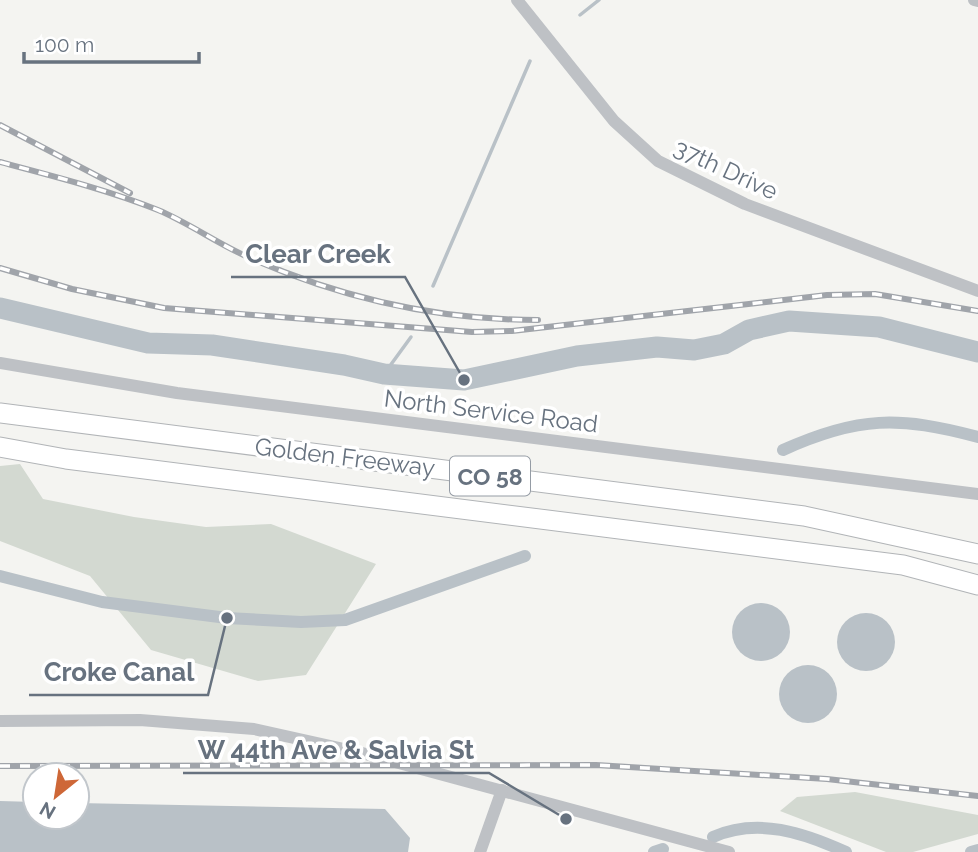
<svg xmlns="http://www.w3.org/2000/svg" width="978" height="852" font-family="Raleway,sans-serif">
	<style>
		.green { fill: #d3d9d1 }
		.water { fill: #b9c1c7 }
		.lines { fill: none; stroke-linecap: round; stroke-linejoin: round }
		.stream { stroke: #b9c1c7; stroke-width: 3.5 }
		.canal { stroke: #b9c1c7; stroke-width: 12 }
		.river { stroke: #b9c1c7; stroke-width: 21 }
		.highway-casing { stroke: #b1b4b7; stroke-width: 21 }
		.minor { stroke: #bec1c5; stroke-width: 12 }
		.highway { stroke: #fff; stroke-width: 19 }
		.rail-casing { stroke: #a0a4aa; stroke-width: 6 }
		.rail { stroke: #fff; stroke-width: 3.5; stroke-dasharray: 10; stroke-linecap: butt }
		.labels { text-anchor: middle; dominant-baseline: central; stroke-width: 7; stroke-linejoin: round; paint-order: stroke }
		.shield { fill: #fff; stroke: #959ca5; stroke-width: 2 }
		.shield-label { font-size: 23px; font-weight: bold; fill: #67727f }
		.street-label { font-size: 24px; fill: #67727f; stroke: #fff }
		.leader { fill: none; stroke: #67727f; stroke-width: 2.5 }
		.callout-dot { fill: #67727f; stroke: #fff; stroke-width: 2.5 }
		.callout-label { font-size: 26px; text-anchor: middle; font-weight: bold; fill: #67727f; stroke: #fff; stroke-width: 7; stroke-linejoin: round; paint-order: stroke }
	</style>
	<rect width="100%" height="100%" fill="#f4f4f1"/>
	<g class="green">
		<path d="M 20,464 L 43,499 L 134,517 L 206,527 L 271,524 L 376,564 L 306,675 L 258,681 L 151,650 L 90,576 L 0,541 L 0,466 Z"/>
		<path d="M 855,792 L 978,815 L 978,834 L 913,852 L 886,852 L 780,811 L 797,797 Z"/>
	</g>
	<g class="water">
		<circle cx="761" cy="632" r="29"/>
		<circle cx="866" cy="642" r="29"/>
		<circle cx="808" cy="694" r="29"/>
		<path d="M 0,801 L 35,802 L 35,817 L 77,817 L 77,803 L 385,809 L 410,838 L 408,852 L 0,852 Z"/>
	</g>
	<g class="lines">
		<g class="stream">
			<path d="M 580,15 L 599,0"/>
			<path d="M 433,286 L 530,61"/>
			<path d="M 384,374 L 411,337"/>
		</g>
		<g class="canal">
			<path d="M 783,450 C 858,416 899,416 978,437"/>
			<path d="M 0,576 L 102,602 L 227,618 L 301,622 L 345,620 L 525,556"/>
			<path d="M 713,837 C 758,817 804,833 846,852"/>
			<path d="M 654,852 L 663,849"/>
			<path d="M 971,852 L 978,850"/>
		</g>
		<path class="river" d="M 0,308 L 148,343 L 212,345 L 344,365 L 384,374 L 464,380 L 577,356 L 657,347 L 694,350 L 724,344 L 749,330 L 789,321 L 879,327 L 978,352"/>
		<defs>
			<g id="highway">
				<path d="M 0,413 L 804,516 L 978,554"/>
				<path d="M 0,447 L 66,459 L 903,565 L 978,585"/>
			</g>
		</defs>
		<use href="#highway" class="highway-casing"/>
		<g class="minor">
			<path d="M 517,0 L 614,121 L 658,161 L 745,204 L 978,291"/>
			<path d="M 974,0 L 978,1"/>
			<path d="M 0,363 L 177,393 L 978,494"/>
			<path d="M 0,721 L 140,720 L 254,729 L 362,753 L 729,852"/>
			<path d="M 480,852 L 502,790"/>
		</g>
		<use href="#highway" class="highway"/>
		<defs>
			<g id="rail">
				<path d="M 0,125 L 130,193"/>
				<path d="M 0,162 C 53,176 108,190 158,210 C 189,223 218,244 248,257 C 340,298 437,320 538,320"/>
				<path d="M 0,268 L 72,289 L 164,308 L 472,332 L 512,331 L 827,295 L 875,294 L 978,311"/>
				<path d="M 0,766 L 596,765 L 827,779 L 978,796"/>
			</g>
		</defs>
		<use href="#rail" class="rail-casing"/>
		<use href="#rail" class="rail"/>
	</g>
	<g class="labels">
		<rect class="shield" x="450" y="456.5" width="80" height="39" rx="5"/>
		<g class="shield-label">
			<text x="490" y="476">CO 58</text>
		</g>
		<g class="street-label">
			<text transform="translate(726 169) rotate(25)">37th Drive</text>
			<text transform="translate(491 411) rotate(7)">North Service Road</text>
			<text transform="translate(345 457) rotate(7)">Golden Freeway</text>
		</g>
	</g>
	<path class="leader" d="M464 380L405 277H231M227 618L208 695H29M566 819L489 773H183"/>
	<g class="callout-dot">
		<circle cx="464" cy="380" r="7"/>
		<circle cx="227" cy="618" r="7"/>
		<circle cx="566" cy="819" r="7"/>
	</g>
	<g class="callout-label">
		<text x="318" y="263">Clear Creek</text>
		<text x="119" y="681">Croke Canal</text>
		<text x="336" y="759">W 44th Ave &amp; Salvia St</text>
	</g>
	<g transform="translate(56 796) rotate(210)"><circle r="33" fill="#ffffff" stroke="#c2c7cc" stroke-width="2"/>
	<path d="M0-5L12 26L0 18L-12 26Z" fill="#ce6737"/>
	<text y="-10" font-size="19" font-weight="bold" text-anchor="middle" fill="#67727f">N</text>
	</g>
	<path d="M24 52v10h175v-10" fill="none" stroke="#67727f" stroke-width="3.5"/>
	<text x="35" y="52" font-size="21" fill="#67727f" stroke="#ffffff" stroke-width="5" paint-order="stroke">100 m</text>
</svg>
